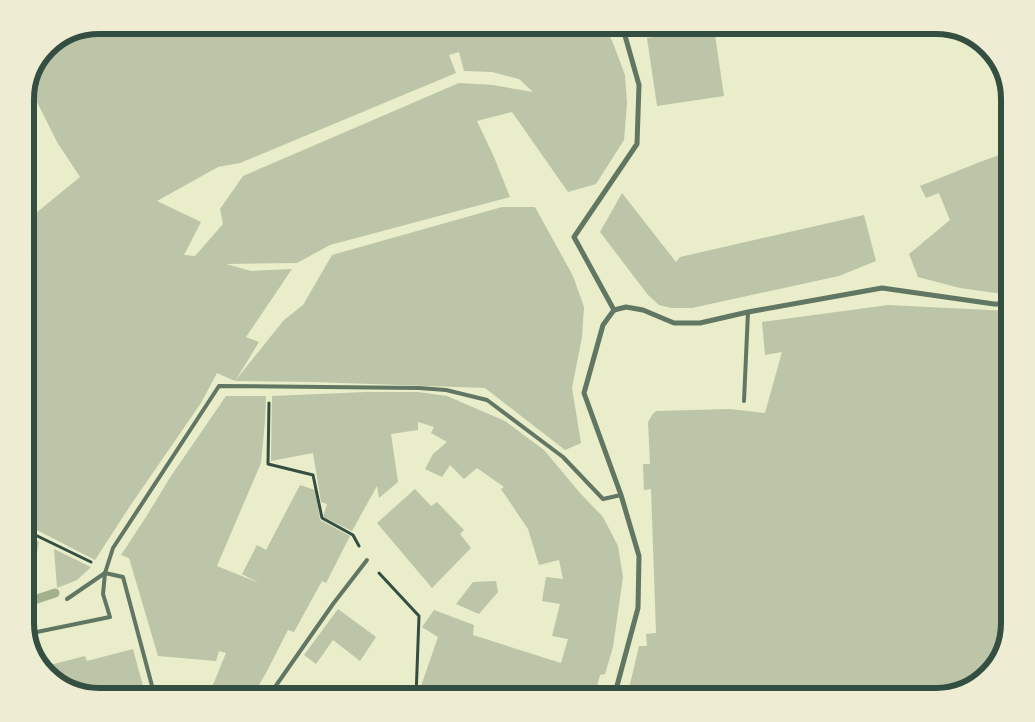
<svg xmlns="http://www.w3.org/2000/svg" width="1035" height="722" font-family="'Golos Text',sans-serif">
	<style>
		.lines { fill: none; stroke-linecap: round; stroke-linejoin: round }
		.stream { stroke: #a3b18a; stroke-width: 9 }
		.building { fill: #bcc5a7; fill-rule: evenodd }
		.path { stroke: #344e41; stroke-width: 3 }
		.service { stroke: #617663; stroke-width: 4 }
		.minor { stroke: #617663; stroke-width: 5 }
		.rim { fill: none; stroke: #344e41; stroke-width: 6 }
	</style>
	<rect width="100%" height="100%" fill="#e9edc9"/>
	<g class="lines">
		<path class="stream" d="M 25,603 L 55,593"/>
	</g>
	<g class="building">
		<path d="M 99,25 L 496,25 L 497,27 L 507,25 L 531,25 L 533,30 L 538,29 L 536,25 L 604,25 L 613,43 L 625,75 L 627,103 L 624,140 L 596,184 L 568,192 L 512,112 L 477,121 L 494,157 L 510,197 L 330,245 L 297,263 L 226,264 L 251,271 L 292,269 L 246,337 L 259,342 L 235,381 L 284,320 L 303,305 L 332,255 L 502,207 L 535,207 L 573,276 L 584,307 L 582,337 L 572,388 L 581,443 L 565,450 L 485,388 L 313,382 L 235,381 L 217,373 L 201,403 L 130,506 L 95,560 L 25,524 L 25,282 L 27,278 L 25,276 L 25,222 L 80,177 L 57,142 L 29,86 L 47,47 ZM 459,52 L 464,71 L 492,72 L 519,79 L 533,92 L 493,85 L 459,83 L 243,176 L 220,209 L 223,224 L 195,256 L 184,255 L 201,222 L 157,201 L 218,167 L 240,163 L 456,73 L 449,55 Z"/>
		<path d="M 714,28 L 724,96 L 657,106 L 647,38 Z"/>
		<path d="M 1010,151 L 1010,295 L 960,288 L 918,277 L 909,254 L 950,220 L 939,193 L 926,198 L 920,186 L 980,162 Z"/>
		<path d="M 622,193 L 676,262 L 680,257 L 864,215 L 876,261 L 839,276 L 692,308 L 671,308 L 659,305 L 648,295 L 600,232 Z"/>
		<path d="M 888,305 L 1010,311 L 1010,623 L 999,660 L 995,667 L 969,689 L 936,697 L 627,697 L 639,646 L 647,646 L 646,634 L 656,633 L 651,489 L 644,490 L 643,464 L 650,464 L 648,422 L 652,415 L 656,411 L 730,409 L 765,413 L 782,352 L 765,355 L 762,322 Z"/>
		<path d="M 366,392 L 418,392 L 447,396 L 505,421 L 544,450 L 580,493 L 603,517 L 618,546 L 623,577 L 613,647 L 605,674 L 600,675 L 594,697 L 507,697 L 470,686 L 466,697 L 446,697 L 421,686 L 438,637 L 422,627 L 434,610 L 474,625 L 473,635 L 561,663 L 568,639 L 552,636 L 560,604 L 542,601 L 546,577 L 563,579 L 559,560 L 539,565 L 528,529 L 501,489 L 504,487 L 477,468 L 464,479 L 450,465 L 442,477 L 425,469 L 433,454 L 447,442 L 431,433 L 434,427 L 418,422 L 418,430 L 391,434 L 398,482 L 379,498 L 377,486 L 352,531 L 323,517 L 327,504 L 321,502 L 313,453 L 271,461 L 272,396 Z"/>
		<path d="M 226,396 L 266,396 L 265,421 L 261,463 L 217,566 L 259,583 L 242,574 L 257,545 L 266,550 L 300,485 L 315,490 L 320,520 L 350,536 L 326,583 L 322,581 L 294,632 L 288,630 L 266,673 L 252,697 L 208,697 L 226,653 L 219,651 L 216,661 L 158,656 L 129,558 L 121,555 L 146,517 L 171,476 Z"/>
		<path d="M 415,489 L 431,506 L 437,502 L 464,530 L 460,534 L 471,548 L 432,588 L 377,523 Z"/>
		<path d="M 25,536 L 39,542 L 33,573 L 25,573 Z"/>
		<path d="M 54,549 L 91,567 L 77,580 L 57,588 Z"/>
		<path d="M 496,581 L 498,592 L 479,614 L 456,604 L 473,582 Z"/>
		<path d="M 338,609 L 376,637 L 360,661 L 333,640 L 316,664 L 304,655 Z"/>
		<path d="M 133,649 L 146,697 L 99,697 L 58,684 L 42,667 L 85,656 L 87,661 Z"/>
	</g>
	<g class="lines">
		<g class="path">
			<path d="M 269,403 L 268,464 L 313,475 L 322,518 L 353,535 L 359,546"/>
			<path d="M 25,530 L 91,562"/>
			<path d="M 379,573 L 419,616 L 416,697"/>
		</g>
		<g class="service">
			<path d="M 744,401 L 748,312"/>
			<path d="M 105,573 L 123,577 L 155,697"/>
			<path d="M 67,599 L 105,573"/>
			<path d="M 27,634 L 110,617 L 103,594 L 105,573 L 113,548 L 219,386 L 419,388 L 446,390 L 487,400 L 563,457 L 603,499 L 621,495"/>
			<path d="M 268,697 L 333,604 L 367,560"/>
		</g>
		<g class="minor">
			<path d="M 614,310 L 603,325 L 584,393 L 621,495 L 639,556 L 638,608 L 614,697"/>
			<path d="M 614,310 L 626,307 L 643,310 L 674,323 L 700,323 L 748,312 L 882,288 L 994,304 L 1010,304"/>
			<path d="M 614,310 L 574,237 L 637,144 L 639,85 L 622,25"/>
		</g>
	</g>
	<path d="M0 0H1035V722H0ZM99 34H936A65 65 0 0 1 1001 99V623A65 65 0 0 1 936 688H99A65 65 0 0 1 34 623V99A65 65 0 0 1 99 34Z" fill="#eeecd3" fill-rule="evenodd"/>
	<path class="rim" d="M99 34H936A65 65 0 0 1 1001 99V623A65 65 0 0 1 936 688H99A65 65 0 0 1 34 623V99A65 65 0 0 1 99 34Z"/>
</svg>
